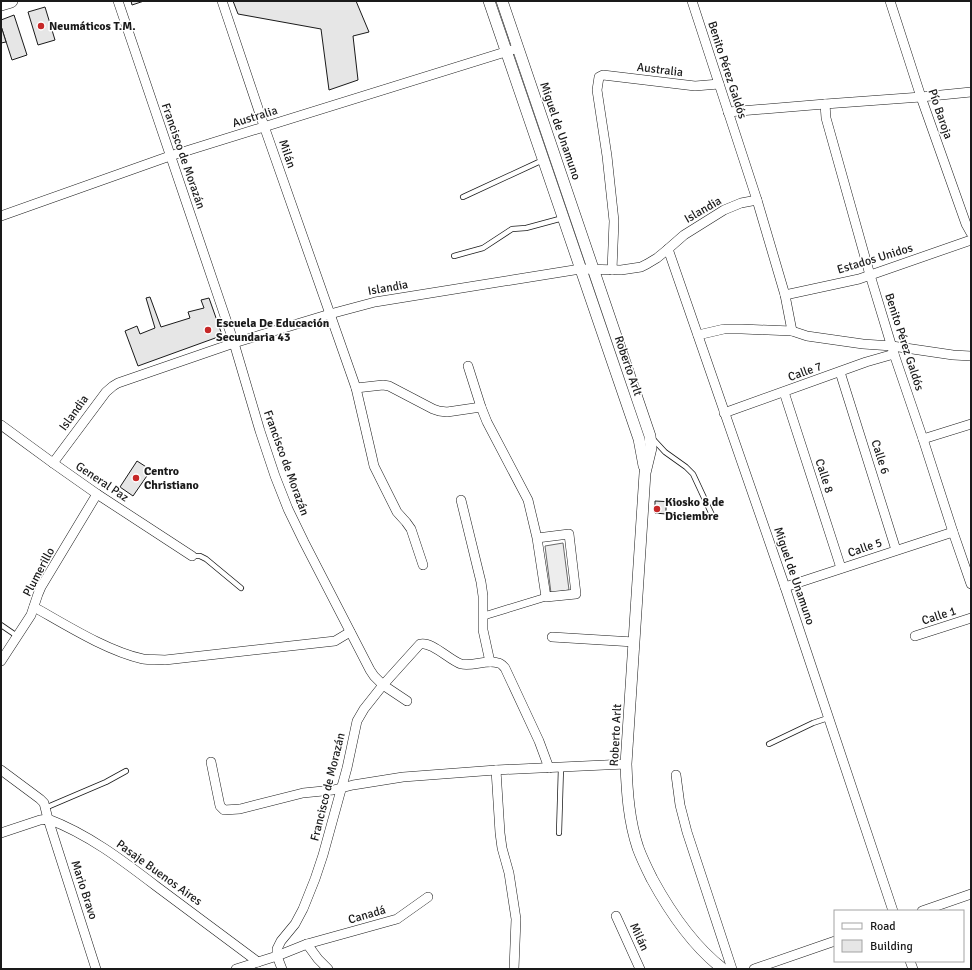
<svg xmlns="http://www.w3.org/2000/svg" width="972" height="970" font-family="Signika,sans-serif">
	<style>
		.built { fill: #ededed; stroke: #6a6a6a }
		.building { fill: #e6e6e6; stroke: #1a1a1a }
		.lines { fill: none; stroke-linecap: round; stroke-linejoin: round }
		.service-casing { stroke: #1a1a1a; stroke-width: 6 }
		.pedestrian-casing { stroke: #1a1a1a; stroke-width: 8 }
		.minor-casing { stroke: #1a1a1a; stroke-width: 10 }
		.tertiary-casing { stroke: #1a1a1a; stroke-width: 12 }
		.secondary-casing { stroke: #1a1a1a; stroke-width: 14 }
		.service { stroke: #fff; stroke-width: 4.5 }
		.pedestrian { stroke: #fff; stroke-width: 7 }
		.minor { stroke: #fff; stroke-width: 9 }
		.tertiary { stroke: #fff; stroke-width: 11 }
		.secondary { stroke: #fff; stroke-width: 13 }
		.poi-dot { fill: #c62828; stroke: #fff; stroke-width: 1.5 }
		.labels { text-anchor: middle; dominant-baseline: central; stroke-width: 3; stroke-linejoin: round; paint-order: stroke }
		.poi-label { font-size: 12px; font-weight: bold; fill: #1a1a1a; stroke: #fff; text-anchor: start }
		.street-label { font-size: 12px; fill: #1a1a1a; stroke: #fff }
	</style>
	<rect width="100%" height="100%" fill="#fff"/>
	<path class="built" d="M 563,543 L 569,590 L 551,593 L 545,546 Z"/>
	<g class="building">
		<path d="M 131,1 L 144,1 L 132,5 Z"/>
		<path d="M 233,1 L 356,1 L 369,32 L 353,36 L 358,80 L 329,90 L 321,29 L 238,14 Z"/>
		<path d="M 45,7 L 55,40 L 38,45 L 28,12 Z"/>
		<path d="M 14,15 L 27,55 L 12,60 L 1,26 L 1,20 Z"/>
		<path d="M 1,26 L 6,42 L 1,43 Z"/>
		<path d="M 150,297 L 161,327 L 190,318 L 188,312 L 204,308 L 201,300 L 209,298 L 221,332 L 218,337 L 138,366 L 125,331 L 137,326 L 140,334 L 155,328 L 146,298 Z"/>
		<path d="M 137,461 L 151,470 L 133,496 L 120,487 Z"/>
		<path d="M 655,501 L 674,502 L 674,506 L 666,506 L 666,514 L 655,513 Z"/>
	</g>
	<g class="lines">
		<defs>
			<g id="service">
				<path d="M 463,197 L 543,160"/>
				<path d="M 454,256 L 483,248 L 512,229 L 526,228 L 563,218"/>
				<path d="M 653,439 L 665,452 L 686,467 L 693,474 L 713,517"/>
				<path d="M 192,556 L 200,556 L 206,559 L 241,588"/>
				<path d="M 1,625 L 17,636"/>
				<path d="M 769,744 L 813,723 L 828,718"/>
				<path d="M 45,808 L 106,782 L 126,771"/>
				<path d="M 559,833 L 561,767"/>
			</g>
			<path id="pedestrian" d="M 484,616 L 546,597"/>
			<g id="minor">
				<path d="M 118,1 L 234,343 L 260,431 L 275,476 L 288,509 L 304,542 L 370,670 L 374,676 L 383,685 L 364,709 L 357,721 L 347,768 L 323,855 L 315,879 L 303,909 L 295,924 L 281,941 L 277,949 L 277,956 L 282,969"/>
				<path d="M 222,1 L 264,126 L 356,388 L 372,457 L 374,466 L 397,512 L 406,522 L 411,529 L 423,565"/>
				<path d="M 692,1 L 757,200 L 785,295 L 792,331"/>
				<path d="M 890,1 L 921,97 L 966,224 L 971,233"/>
				<path d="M 825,104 L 826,118 L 870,275 L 894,354 L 923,439 L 953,532 L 971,584"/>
				<path d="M 728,112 L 825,104 L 921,97 L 971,92"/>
				<path d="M 1,216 L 170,156 L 518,48"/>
				<path d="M 668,249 L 785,587 L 893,911"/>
				<path d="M 612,270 L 614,221 L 607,156 L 597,90 L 599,77 L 603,75 L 695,86 L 719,84"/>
				<path d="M 785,295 L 859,279 L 971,240"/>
				<path d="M 698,335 L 724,329 L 742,329 L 792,331 L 807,336 L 863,344 L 892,346 L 953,355 L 971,356"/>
				<path d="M 468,366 L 481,407 L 487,422 L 528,500 L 537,538 L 546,597 L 576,594 L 569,534 L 537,538"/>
				<path d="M 840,372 L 896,550"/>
				<path d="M 356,388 L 383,385 L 389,386 L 433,409 L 439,411 L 447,412 L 481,407"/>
				<path d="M 784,392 L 841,568"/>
				<path d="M 724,413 L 866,362 L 894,354"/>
				<path d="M 1,425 L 53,463 L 97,494 L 192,556"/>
				<path d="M 923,439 L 971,424"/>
				<path d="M 53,463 L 106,392 L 113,386 L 118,383 L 234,343 L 330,314 L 375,302 L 574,270 L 581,269 L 621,270 L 641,267 L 647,264 L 657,258 L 668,249 L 684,235 L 724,210 L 741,203 L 757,200"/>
				<path d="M 461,500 L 481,582 L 483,596 L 483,630 L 490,662"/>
				<path d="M 785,587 L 953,532"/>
				<path d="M 34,607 C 66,625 107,651 143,659 C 150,660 158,659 165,660 L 335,641 L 350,632"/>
				<path d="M 915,636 L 971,618"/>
				<path d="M 552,637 L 634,642"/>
				<path d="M 1,661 L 31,615 L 38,594 L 41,587 L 97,494"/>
				<path d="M 407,701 L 383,685 L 420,644 C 432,641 449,660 461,664 C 472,667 487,659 498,663 C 501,663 504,667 505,668 L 539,741 L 549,768"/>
				<path d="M 211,762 L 220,806 L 224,810 L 240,809 L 303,793 L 333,790 L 353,785 L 403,777 L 496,770 L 626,764"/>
				<path d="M 1,770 L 40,799 L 44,803 L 48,819 C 88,834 122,860 156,886 C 190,911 224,937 258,962"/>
				<path d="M 496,770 L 500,833 L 502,848 L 509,873 L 516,919 L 514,969"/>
				<path d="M 676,775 L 680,805 L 687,832 L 732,969"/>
				<path d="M 1,833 L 40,820 L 48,819 L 96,969"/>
				<path d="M 922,911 L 971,894"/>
				<path d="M 616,916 L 640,969"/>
				<path d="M 307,944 L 318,959 L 328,969"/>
				<path d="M 910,961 L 913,969"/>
				<path d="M 236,969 L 277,956 L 307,944 L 397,919 L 428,897"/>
				<path d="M 754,969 L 835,941"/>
			</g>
			<g id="tertiary">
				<path d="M 489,1 L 639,439 L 644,466"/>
				<path d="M 502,1 L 650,436 L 651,448 L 645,473 L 626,764 C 627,793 629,821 638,848 C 642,859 647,869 652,879 C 670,912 693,946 723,969"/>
			</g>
			<path id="secondary" d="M 1,4 L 11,1"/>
		</defs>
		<use href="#service" class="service-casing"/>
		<use href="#pedestrian" class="pedestrian-casing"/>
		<use href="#minor" class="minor-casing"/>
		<use href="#tertiary" class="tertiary-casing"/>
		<use href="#secondary" class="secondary-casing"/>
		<use href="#service" class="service"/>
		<use href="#pedestrian" class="pedestrian"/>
		<use href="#minor" class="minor"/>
		<use href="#tertiary" class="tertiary"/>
		<use href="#secondary" class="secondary"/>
	</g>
	<g class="poi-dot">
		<circle cx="41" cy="26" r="4"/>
		<circle cx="208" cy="330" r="4"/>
		<circle cx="136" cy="478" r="4"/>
		<circle cx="657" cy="509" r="4"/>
	</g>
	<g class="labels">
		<g class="poi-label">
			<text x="49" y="26">Neumáticos T.M.</text>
			<text x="216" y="323">Escuela De Educación<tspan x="216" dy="14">Secundaria 43</tspan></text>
			<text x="144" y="471">Centro<tspan x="144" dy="14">Christiano</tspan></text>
			<text x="665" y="502">Kiosko 8 de<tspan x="665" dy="14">Diciembre</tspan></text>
		</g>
		<g class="street-label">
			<text transform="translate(660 70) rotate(7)">Australia</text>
			<text transform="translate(727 70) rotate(72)">Benito Pérez Galdós</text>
			<text transform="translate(940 114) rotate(71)">Pío Baroja</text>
			<text transform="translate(255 117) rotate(-17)">Australia</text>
			<text transform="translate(560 131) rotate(71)">Miguel de Unamuno</text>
			<text transform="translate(287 154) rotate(71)">Milán</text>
			<text transform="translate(183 156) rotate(71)">Francisco de Morazán</text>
			<text transform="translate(703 210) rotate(-30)">Islandia</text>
			<text transform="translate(875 259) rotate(-17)">Estados Unidos</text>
			<text transform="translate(388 288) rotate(-10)">Islandia</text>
			<text transform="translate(904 342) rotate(72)">Benito Pérez Galdós</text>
			<text transform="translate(628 366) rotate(71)">Roberto Arlt</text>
			<text transform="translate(805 372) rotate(-20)">Calle 7</text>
			<text transform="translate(74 413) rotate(-54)">Islandia</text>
			<text transform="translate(880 457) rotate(72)">Calle 6</text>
			<text transform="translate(286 463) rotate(70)">Francisco de Morazán</text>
			<text transform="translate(824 476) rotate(72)">Calle 8</text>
			<text transform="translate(102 482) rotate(34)">General Paz</text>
			<text transform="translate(865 548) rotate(-19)">Calle 5</text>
			<text transform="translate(39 572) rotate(-62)">Plumerillo</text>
			<text transform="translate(794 576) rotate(71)">Miguel de Unamuno</text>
			<text transform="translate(939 616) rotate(-18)">Calle 1</text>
			<text transform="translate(616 735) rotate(-87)">Roberto Arlt</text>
			<text transform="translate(328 787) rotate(-76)">Francisco de Morazán</text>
			<text transform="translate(159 873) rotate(36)">Pasaje Buenos Aires</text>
			<text transform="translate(84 890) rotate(72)">Mario Bravo</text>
			<text transform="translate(367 915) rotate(-16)">Canadá</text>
			<text transform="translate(639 937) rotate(65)">Milán</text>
		</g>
	</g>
	<rect width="972" height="970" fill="none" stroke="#1a1a1a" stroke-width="4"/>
	<rect x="834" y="910" width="130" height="52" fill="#ffffff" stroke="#a3a3a3"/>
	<rect x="842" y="923" width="20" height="6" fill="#ffffff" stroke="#a3a3a3"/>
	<text x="870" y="930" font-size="12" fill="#1a1a1a">Road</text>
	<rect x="842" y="940" width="20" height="12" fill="#e6e6e6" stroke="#a3a3a3"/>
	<text x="870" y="950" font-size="12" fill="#1a1a1a">Building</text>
</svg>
